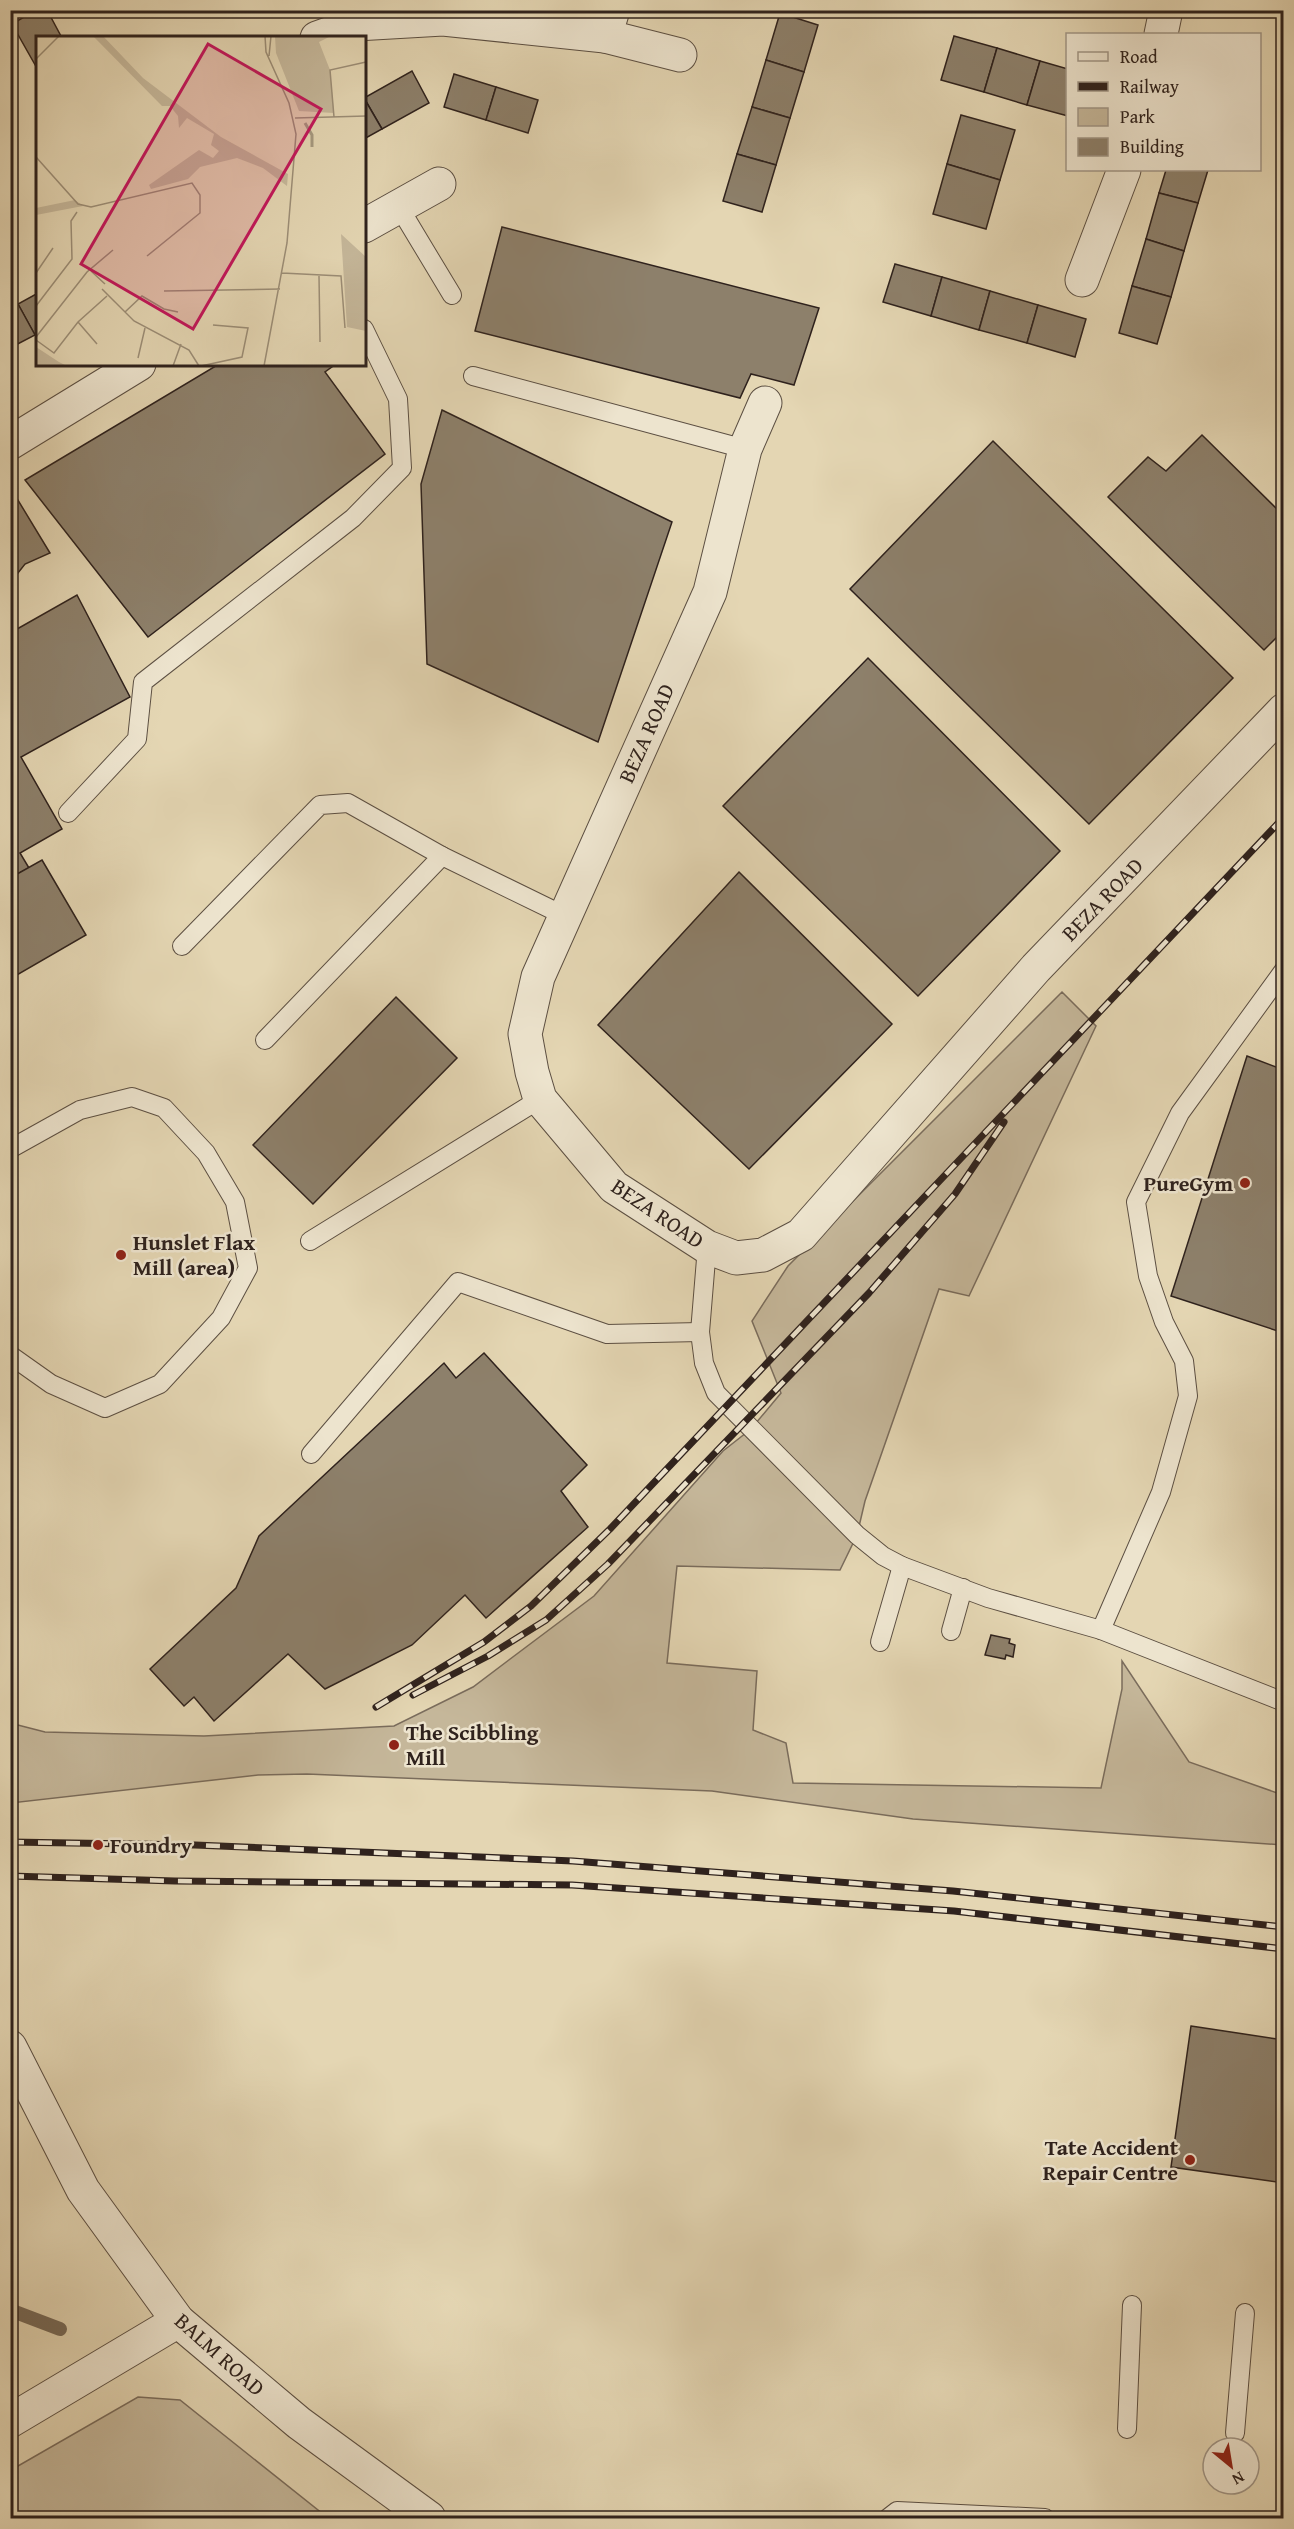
<svg xmlns="http://www.w3.org/2000/svg" width="1294" height="2529" font-family="'Gentium Book Plus',serif">
	<style>
		.green { fill: #c5b79a; stroke: #7a6c5c; stroke-width: 1.5 }
		.lines { fill: none; stroke-linecap: round; stroke-linejoin: round }
		.stream { stroke: #766958; stroke-width: 14 }
		.building { fill: #8d806b; stroke: #2f221d; stroke-width: 1.5 }
		.service-casing { stroke: #5c4f42; stroke-width: 20 }
		.minor-casing { stroke: #5c4f42; stroke-width: 35 }
		.tertiary-casing { stroke: #5c4f42; stroke-width: 35 }
		.service { stroke: #ede4ce; stroke-width: 18 }
		.minor { stroke: #ede4ce; stroke-width: 33 }
		.tertiary { stroke: #ede4ce; stroke-width: 33 }
		.rail-casing { stroke: #2f221d; stroke-width: 7 }
		.rail { stroke: #ede4ce; stroke-width: 4.5; stroke-dasharray: 14; stroke-linecap: butt }
		.poi-dot { fill: #8f2418; stroke: #ede4ce; stroke-width: 2 }
		.labels { text-anchor: middle; dominant-baseline: central; stroke-width: 5; stroke-linejoin: round; paint-order: stroke }
		.street-label { font-size: 22px; fill: #2f221d; stroke: #ede4ce }
		.poi-label { font-size: 22px; font-weight: bold; fill: #2f221d; stroke: #ede4ce; text-anchor: start }
		.inset-river { fill: none; stroke: #a69980; stroke-width: 3 }
		.inset-road { fill: none; stroke: #9c8e77; stroke-width: 1.5 }
		.view { fill: #c2185b; fill-opacity: 0.15; stroke: #c2185b; stroke-width: 3 }
		.inset-edge { fill: none; stroke: #2f221d; stroke-width: 3 }
	</style>
	<rect width="100%" height="100%" fill="#e4d6b3"/>
	<filter id="stains"><feTurbulence type="fractalNoise" baseFrequency=".00333" numOctaves="4"/><feColorMatrix values="0 0 0 0 .2 0 0 0 0 .09 0 0 0 0 .02 0 0 0 .5 -.17"/></filter>
	<radialGradient id="worn" r=".72"><stop offset=".6" stop-color="#630" stop-opacity="0"/><stop offset="1" stop-color="#630" stop-opacity=".3"/></radialGradient>
	<g class="green">
		<path d="M 1062,992 L 1096,1026 L 969,1296 L 939,1289 L 865,1501 L 857,1535 L 840,1570 L 677,1566 L 667,1663 L 757,1671 L 753,1730 L 786,1743 L 793,1783 L 1101,1788 L 1122,1689 L 1122,1661 L 1189,1762 L 1283,1795 L 1283,1845 L 913,1819 L 712,1791 L 307,1774 L 258,1775 L 11,1803 L 10,1723 L 45,1732 L 204,1736 L 394,1726 L 473,1687 L 594,1596 L 723,1451 L 751,1429 L 781,1393 L 752,1321 L 788,1266 Z"/>
		<path d="M 138,2397 L 180,2400 L 328,2518 L 11,2518 L 11,2470 Z"/>
	</g>
	<g class="lines">
		<path class="stream" d="M 10,2310 L 60,2329"/>
	</g>
	<g class="building">
		<path d="M 36,10 L 47,10 L 62,38 L 38,38 L 38,70 L 12,24 Z"/>
		<path d="M 780,13 L 818,25 L 804,72 L 766,60 Z"/>
		<path d="M 954,36 L 997,48 L 984,92 L 941,80 Z"/>
		<path d="M 997,48 L 1040,61 L 1027,105 L 984,92 Z"/>
		<path d="M 766,60 L 804,72 L 790,118 L 752,107 Z"/>
		<path d="M 1040,61 L 1068,69 L 1068,116 L 1027,105 Z"/>
		<path d="M 412,71 L 429,103 L 382,129 L 364,98 Z"/>
		<path d="M 454,74 L 496,87 L 486,120 L 444,107 Z"/>
		<path d="M 496,87 L 538,100 L 528,133 L 486,120 Z"/>
		<path d="M 364,98 L 382,129 L 364,139 Z"/>
		<path d="M 752,107 L 790,118 L 776,165 L 737,154 Z"/>
		<path d="M 961,115 L 1015,130 L 1000,180 L 947,164 Z"/>
		<path d="M 737,154 L 776,165 L 762,212 L 723,201 Z"/>
		<path d="M 947,164 L 1000,180 L 986,229 L 933,214 Z"/>
		<path d="M 1166,170 L 1208,170 L 1198,203 L 1159,193 Z"/>
		<path d="M 1159,193 L 1198,203 L 1184,251 L 1146,239 Z"/>
		<path d="M 502,227 L 819,308 L 794,385 L 751,374 L 740,398 L 475,331 Z"/>
		<path d="M 1146,239 L 1184,251 L 1171,297 L 1132,286 Z"/>
		<path d="M 895,264 L 942,277 L 931,316 L 883,302 Z"/>
		<path d="M 942,277 L 990,291 L 979,330 L 931,316 Z"/>
		<path d="M 1132,286 L 1171,297 L 1157,344 L 1119,333 Z"/>
		<path d="M 990,291 L 1038,305 L 1027,343 L 979,330 Z"/>
		<path d="M 38,293 L 38,333 L 35,335 L 18,304 Z"/>
		<path d="M 18,304 L 35,335 L 10,348 L 10,308 Z"/>
		<path d="M 1038,305 L 1086,319 L 1075,357 L 1027,343 Z"/>
		<path d="M 219,364 L 336,364 L 325,372 L 385,454 L 148,637 L 25,480 Z"/>
		<path d="M 442,410 L 672,522 L 598,742 L 427,664 L 421,484 Z"/>
		<path d="M 1202,435 L 1284,516 L 1284,630 L 1264,650 L 1108,497 L 1148,457 L 1166,471 Z"/>
		<path d="M 993,441 L 1233,678 L 1089,824 L 850,589 Z"/>
		<path d="M 10,487 L 50,553 L 25,564 L 10,583 Z"/>
		<path d="M 77,595 L 130,697 L 21,757 L 62,829 L 20,853 L 29,868 L 10,878 L 10,633 Z"/>
		<path d="M 868,658 L 1060,851 L 918,996 L 723,806 Z"/>
		<path d="M 42,860 L 86,935 L 10,979 L 10,878 Z"/>
		<path d="M 739,872 L 892,1024 L 749,1169 L 598,1025 Z"/>
		<path d="M 396,997 L 457,1058 L 313,1204 L 253,1145 Z"/>
		<path d="M 1247,1056 L 1284,1070 L 1284,1333 L 1171,1296 Z"/>
		<path d="M 484,1353 L 587,1465 L 561,1491 L 588,1527 L 486,1618 L 465,1595 L 412,1645 L 325,1689 L 288,1654 L 214,1721 L 194,1697 L 184,1706 L 150,1669 L 236,1588 L 259,1536 L 444,1363 L 456,1378 Z"/>
		<path d="M 991,1635 L 1010,1639 L 1009,1643 L 1015,1645 L 1013,1657 L 1006,1655 L 1005,1659 L 985,1655 Z"/>
		<path d="M 1191,2026 L 1284,2040 L 1284,2183 L 1171,2167 Z"/>
	</g>
	<g class="lines">
		<defs>
			<g id="service">
				<path d="M 399,207 L 452,295"/>
				<path d="M 473,376 L 745,449"/>
				<path d="M 68,813 L 137,739 L 143,682 L 353,518 L 402,468 L 398,399 L 364,329"/>
				<path d="M 182,946 L 320,805 L 348,803 L 442,856"/>
				<path d="M 265,1040 L 442,856 L 565,916"/>
				<path d="M 10,1149 L 80,1110 L 132,1097 L 164,1108 L 206,1153 L 235,1202 L 248,1268 L 221,1318 L 160,1384 L 105,1408 L 51,1384 L 10,1355"/>
				<path d="M 310,1241 L 540,1099"/>
				<path d="M 707,1247 L 700,1332 L 704,1363 L 716,1393 L 857,1535 L 883,1556 L 902,1566 L 988,1598 L 1101,1630 L 1284,1702"/>
				<path d="M 311,1454 L 458,1282 L 607,1334 L 700,1332"/>
				<path d="M 1101,1630 L 1161,1492 L 1188,1396 L 1184,1361 L 1164,1322 L 1148,1276 L 1136,1202 L 1180,1113 L 1284,970"/>
				<path d="M 951,1631 L 963,1588"/>
				<path d="M 880,1642 L 902,1566"/>
				<path d="M 1127,2429 L 1132,2305"/>
				<path d="M 1235,2433 L 1245,2313"/>
				<path d="M 888,2518 L 897,2511 L 1045,2518"/>
			</g>
			<g id="minor">
				<path d="M 1161,34 L 1166,10"/>
				<path d="M 605,36 L 680,55"/>
				<path d="M 317,38 L 356,24 L 443,19 L 605,36 L 613,10"/>
				<path d="M 364,226 L 439,184"/>
				<path d="M 1082,280 L 1124,170"/>
				<path d="M 765,403 L 745,449 L 710,592 L 538,977 L 525,1034 L 532,1072 L 540,1099 L 614,1187 L 707,1247 L 736,1258 L 763,1255 L 801,1235 L 1036,968 L 1284,710"/>
				<path d="M 10,443 L 139,364"/>
			</g>
			<g id="tertiary">
				<path d="M 10,2047 L 83,2190 L 178,2321 L 299,2423 L 429,2518"/>
				<path d="M 10,2421 L 178,2321"/>
			</g>
		</defs>
		<use href="#service" class="service-casing"/>
		<use href="#minor" class="minor-casing"/>
		<use href="#tertiary" class="tertiary-casing"/>
		<use href="#service" class="service"/>
		<use href="#minor" class="minor"/>
		<use href="#tertiary" class="tertiary"/>
		<defs>
			<g id="rail">
				<path d="M 413,1695 L 488,1656 L 546,1620 L 608,1564 L 869,1293 L 955,1194 L 1004,1122"/>
				<path d="M 376,1707 L 484,1642 L 531,1606 L 610,1529 L 1284,817"/>
				<path d="M 10,1842 L 195,1845 L 573,1861 L 953,1891 L 1284,1927"/>
				<path d="M 10,1876 L 175,1881 L 572,1885 L 954,1911 L 1284,1949"/>
			</g>
		</defs>
		<use href="#rail" class="rail-casing"/>
		<use href="#rail" class="rail"/>
	</g>
	<g class="poi-dot">
		<circle cx="1245" cy="1183" r="6"/>
		<circle cx="121" cy="1255" r="6"/>
		<circle cx="394" cy="1745" r="6"/>
		<circle cx="98" cy="1845" r="6"/>
		<circle cx="1190" cy="2160" r="6"/>
	</g>
	<g class="labels">
		<g class="street-label">
			<text transform="translate(646 733) rotate(-66)">BEZA ROAD</text>
			<text transform="translate(1102 899) rotate(-46)">BEZA ROAD</text>
			<text transform="translate(658 1213) rotate(34)">BEZA ROAD</text>
			<text transform="translate(220 2354) rotate(42)">BALM ROAD</text>
		</g>
		<g class="poi-label">
			<text x="1233" y="1183" text-anchor="end">PureGym</text>
			<text x="133" y="1242">Hunslet Flax<tspan x="133" dy="25">Mill (area)</tspan></text>
			<text x="406" y="1732">The Scibbling<tspan x="406" dy="25">Mill</tspan></text>
			<text x="110" y="1845">Foundry</text>
			<text x="1178" y="2147" text-anchor="end">Tate Accident<tspan x="1178" dy="25">Repair Centre</tspan></text>
		</g>
	</g>
	<g transform="translate(36 36)">
		<rect width="330" height="330" fill="#e4d6b3"/>
		<path d="M 57,0 L 67,0 L 107,42 L 185,101 L 252,138 L 251,150 L 227,132 L 201,122 L 164,131 L 152,143 L 115,153 L 113,149 L 163,114 L 177,122 L 183,115 L 175,109 L 178,98 L 151,82 L 143,92 L 142,80 L 134,70 L 126,70 ZM 239,0 L 295,0 L 283,6 L 294,34 L 298,77 L 263,75 L 240,17 ZM 39,164 L 47,170 L 0,179 L 0,172 ZM 305,198 L 330,221 L 330,295 L 311,291 ZM 0,311 L 23,326 L 31,330 L 0,330 Z" fill="#c5b79a"/>
		<path class="inset-river" d="M 269,87 L 276,99 L 276,111"/>
		<path class="inset-road" d="M 233,20 L 235,0M 0,23 L 23,0M 298,81 L 294,34 L 330,26M 259,82 L 330,80M 0,121 L 42,168 L 55,171 L 156,147 L 164,159 L 164,177 L 111,220M 55,235 L 69,248M 0,237 L 17,212M 246,237 L 305,240 L 309,292M 283,240 L 284,306M 66,253 L 98,285 L 153,314 L 163,330M 128,255 L 244,253M 0,270 L 36,223 L 35,185 L 41,176M 89,276 L 106,260 L 128,273 L 142,276M 42,286 L 61,308M 0,301 L 51,236 L 77,214M 0,304 L 18,317 L 42,286 L 71,260M 102,322 L 109,292M 137,330 L 145,308M 165,330 L 206,321 L 212,292 L 177,289M 228,330 L 251,207 L 260,98 L 253,67 L 230,16 L 229,0"/>
		<path class="view" d="M 172,8 L 285,73 L 157,293 L 45,228 Z"/>
		<rect width="330" height="330" class="inset-edge"/>
	</g>
	<rect width="1294" height="2529" fill="none" stroke="#e4d6b3" stroke-width="36"/>
	<rect x="12" y="12" width="1270" height="2505" fill="none" stroke="#2f221d" stroke-width="3"/>
	<rect x="18" y="18" width="1258" height="2493" fill="none" stroke="#2f221d" stroke-width="1.5"/>
	<rect x="1066" y="33" width="195" height="138" fill="#ede4ce" stroke="#a19687" stroke-width="1.5"/>
	<rect x="1078" y="52" width="30" height="9" fill="#ede4ce" stroke="#a19687" stroke-width="1.5"/>
	<text x="1120" y="63" font-size="18" fill="#2f221d">Road</text>
	<rect x="1078" y="82" width="30" height="9" fill="#2f221d" stroke="#a19687" stroke-width="1.5"/>
	<text x="1120" y="93" font-size="18" fill="#2f221d">Railway</text>
	<rect x="1078" y="108" width="30" height="18" fill="#c5b79a" stroke="#a19687" stroke-width="1.5"/>
	<text x="1120" y="123" font-size="18" fill="#2f221d">Park</text>
	<rect x="1078" y="138" width="30" height="18" fill="#8d806b" stroke="#a19687" stroke-width="1.5"/>
	<text x="1120" y="153" font-size="18" fill="#2f221d">Building</text>
	<g transform="translate(1231 2466) rotate(150)"><circle r="28" fill="#ede4ce" stroke="#a19687" stroke-width="1.5"/>
	<path d="M0-4.5L10 22L0 15L-10 22Z" fill="#8f2418"/>
	<text y="-9" font-size="16" font-weight="bold" text-anchor="middle" fill="#2f221d">N</text>
	</g>
	<rect width="100%" height="100%" filter="url(#stains)"/>
	<rect width="100%" height="100%" fill="url(#worn)"/>
</svg>
